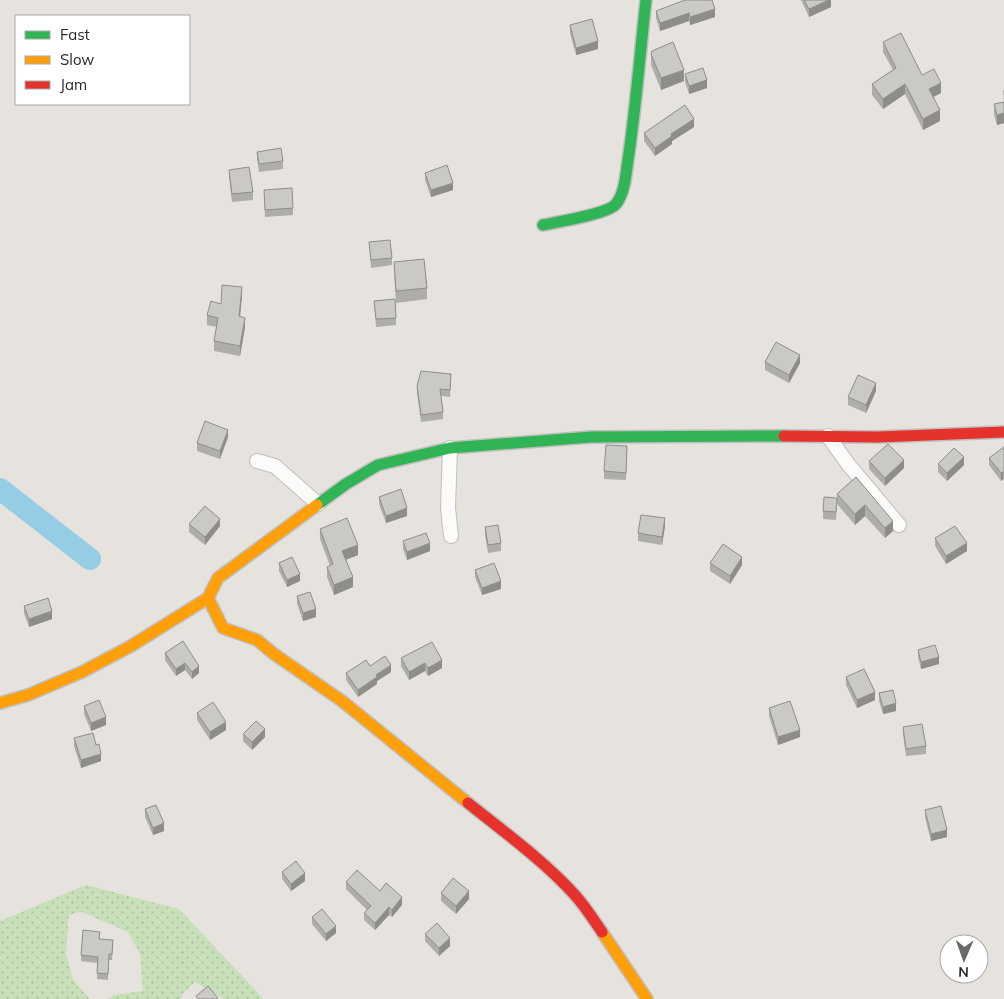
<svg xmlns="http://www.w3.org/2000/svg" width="1004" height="999" font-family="Mulish,sans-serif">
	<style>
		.grass { fill: url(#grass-dots) }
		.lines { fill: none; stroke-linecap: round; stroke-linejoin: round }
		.river { stroke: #96cde4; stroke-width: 22 }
		.street-casing { stroke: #c0bfbf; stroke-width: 16 }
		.fast-casing { stroke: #c0bfbf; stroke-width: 14 }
		.slow-casing { stroke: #c0bfbf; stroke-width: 14 }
		.jam-casing { stroke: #c0bfbf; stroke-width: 14 }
		.street { stroke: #fbfbfa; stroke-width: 14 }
		.fast { stroke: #30b455; stroke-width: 11 }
		.slow { stroke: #ff9f0a; stroke-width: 11 }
		.jam { stroke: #e5322d; stroke-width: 11 }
		.wall { fill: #afada9 }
		.shaded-wall { fill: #8e8d8a }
		.building { fill: #cbc9c5; stroke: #8e8d8a }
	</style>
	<defs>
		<pattern id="grass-dots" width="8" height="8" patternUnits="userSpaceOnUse" patternTransform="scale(1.25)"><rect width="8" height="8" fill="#c8e0b9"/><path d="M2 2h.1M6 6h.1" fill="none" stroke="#acc09f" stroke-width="1.8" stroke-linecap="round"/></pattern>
	</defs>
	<rect width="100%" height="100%" fill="#e6e3de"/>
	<path class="grass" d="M 86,885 L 179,909 L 264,999 L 224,999 L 195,982 L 182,994 L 181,999 L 107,999 L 114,995 L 143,991 L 140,954 L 128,932 L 82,912 L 69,915 L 66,953 L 73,980 L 90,999 L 0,999 L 0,921 Z"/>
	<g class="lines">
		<path class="river" d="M 0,489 L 90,559"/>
		<defs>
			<g id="street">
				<path d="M 828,436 L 848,464 L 899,525"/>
				<path d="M 450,448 L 448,508 L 451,536"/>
				<path d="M 257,461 L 275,466 L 318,504"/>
			</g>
			<g id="fast">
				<path d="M 543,225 C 557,222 608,214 616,204 C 625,193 626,173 628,160 C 636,107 640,53 646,0"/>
				<path d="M 317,505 L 346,484 L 378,465 L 450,448 L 591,437 L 784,436"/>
			</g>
			<g id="slow">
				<path d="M 208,598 L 223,628 L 257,640 L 274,654 L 342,701 L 468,803"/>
				<path d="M 0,703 L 28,695 L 82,672 L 131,646 L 208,598 L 218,578 L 317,505"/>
				<path d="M 602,932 L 647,999"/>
			</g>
			<g id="jam">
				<path d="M 784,436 L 878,437 L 1004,432"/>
				<path d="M 468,803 C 503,831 544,861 574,894 C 585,906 593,919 602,932"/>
			</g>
		</defs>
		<use href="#street" class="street-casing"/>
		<use href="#fast" class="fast-casing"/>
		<use href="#slow" class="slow-casing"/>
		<use href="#jam" class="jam-casing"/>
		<use href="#street" class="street"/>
		<use href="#fast" class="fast"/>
		<use href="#slow" class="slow"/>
		<use href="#jam" class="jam"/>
	</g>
	<g class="wall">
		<path d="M 801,0 L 831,0 L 831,7 L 809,17 Z"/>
		<path d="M 656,11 L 715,17 L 690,25 L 689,21 L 660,31 L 656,18 Z"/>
		<path d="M 570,25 L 598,49 L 576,55 L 570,33 Z"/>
		<path d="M 883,42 L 941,93 L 934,97 L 940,121 L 923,130 L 905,94 L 883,109 L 872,95 L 872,84 L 893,70 L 883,52 Z"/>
		<path d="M 651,54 L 684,81 L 661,90 L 651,65 Z"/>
		<path d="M 685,74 L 707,88 L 689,94 L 685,82 Z"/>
		<path d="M 1003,90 L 1004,90 L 1004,123 L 997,125 L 994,115 L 994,104 L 1004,102 Z"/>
		<path d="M 694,127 L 672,141 L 672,144 L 655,156 L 644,141 L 644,133 Z"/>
		<path d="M 257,152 L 283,161 L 283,169 L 259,172 L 257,159 Z"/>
		<path d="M 229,170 L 253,192 L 253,200 L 232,202 L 229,177 Z"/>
		<path d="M 425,173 L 453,190 L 431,197 L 425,180 Z"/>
		<path d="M 264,190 L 293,208 L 293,215 L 265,217 Z"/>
		<path d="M 369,242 L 392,258 L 392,265 L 371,268 Z"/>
		<path d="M 394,262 L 427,288 L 427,299 L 396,303 L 394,273 Z"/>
		<path d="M 242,296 L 240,317 L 245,327 L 240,356 L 214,351 L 214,341 L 217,327 L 207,325 L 207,315 L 221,304 Z"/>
		<path d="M 374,301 L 396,318 L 396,325 L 376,327 Z"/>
		<path d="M 765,362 L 800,363 L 789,383 L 765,370 Z"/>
		<path d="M 451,380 L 450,397 L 441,396 L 443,412 L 443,419 L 421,422 L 417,393 L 417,386 Z"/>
		<path d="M 876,391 L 866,413 L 848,405 L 848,397 Z"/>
		<path d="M 228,437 L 220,459 L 197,451 L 197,443 Z"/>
		<path d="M 1004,447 L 1004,480 L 1003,479 L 1001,481 L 989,465 L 989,458 Z"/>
		<path d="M 627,454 L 626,480 L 604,479 L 604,471 Z"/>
		<path d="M 869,461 L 904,468 L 885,486 L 869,469 Z"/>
		<path d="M 938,464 L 964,465 L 947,481 L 938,472 Z"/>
		<path d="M 856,477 L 893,531 L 885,538 L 865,516 L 855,525 L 837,504 L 837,494 Z"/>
		<path d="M 379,497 L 407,516 L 386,523 L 379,504 Z"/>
		<path d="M 837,506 L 836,520 L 823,519 L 823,511 Z"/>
		<path d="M 189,524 L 220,526 L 205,545 L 189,532 Z"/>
		<path d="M 665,526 L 662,545 L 638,541 L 638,533 Z"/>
		<path d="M 485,527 L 501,543 L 501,551 L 488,553 L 485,535 Z"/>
		<path d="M 320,529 L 358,555 L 346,560 L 353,587 L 334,595 L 327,577 L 327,567 L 330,566 L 320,539 Z"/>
		<path d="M 935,538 L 967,551 L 946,564 L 935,546 Z"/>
		<path d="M 403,541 L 430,551 L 407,560 L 403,549 Z"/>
		<path d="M 279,563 L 300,581 L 287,587 L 279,571 Z"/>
		<path d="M 710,563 L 742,565 L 730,584 L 710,571 Z"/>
		<path d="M 475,570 L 501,589 L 482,595 L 475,577 Z"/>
		<path d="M 297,596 L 316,617 L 303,621 L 297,604 Z"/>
		<path d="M 24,606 L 52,619 L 29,627 L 24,613 Z"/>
		<path d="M 183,641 L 199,673 L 192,679 L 185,670 L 176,676 L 165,660 L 165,653 Z"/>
		<path d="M 918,650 L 939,664 L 921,669 L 918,657 Z"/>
		<path d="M 401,658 L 442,668 L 428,676 L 425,671 L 409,680 L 401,666 Z"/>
		<path d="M 370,666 L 391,672 L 377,681 L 377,684 L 358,697 L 346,680 L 346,673 Z"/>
		<path d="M 846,677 L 875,700 L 857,708 L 846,685 Z"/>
		<path d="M 879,693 L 896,711 L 883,714 L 879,701 Z"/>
		<path d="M 84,706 L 106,725 L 91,731 L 84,714 Z"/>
		<path d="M 769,708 L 800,737 L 778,745 L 769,716 Z"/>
		<path d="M 197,713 L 226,730 L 210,740 L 197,720 Z"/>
		<path d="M 903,727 L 926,746 L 926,754 L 906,756 L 903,734 Z"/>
		<path d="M 243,734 L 265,737 L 252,750 L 243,741 Z"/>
		<path d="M 74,738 L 101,761 L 81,768 L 74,746 Z"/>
		<path d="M 145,809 L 164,831 L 153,835 L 145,817 Z"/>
		<path d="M 925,810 L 947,837 L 931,841 L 925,817 Z"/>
		<path d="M 282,872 L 305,881 L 291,891 L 282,879 Z"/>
		<path d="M 346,882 L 380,891 L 402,905 L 392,917 L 389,915 L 375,930 L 364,920 L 364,913 L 367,910 L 346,889 Z"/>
		<path d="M 441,893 L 469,899 L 456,914 L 441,901 Z"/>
		<path d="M 312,917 L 336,933 L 326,941 L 312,924 Z"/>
		<path d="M 425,934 L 450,946 L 439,956 L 425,941 Z"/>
		<path d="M 100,939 L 113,946 L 112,960 L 109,960 L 108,980 L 97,979 L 97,963 L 81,961 L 81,955 Z"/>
	</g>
	<g class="shaded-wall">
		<path d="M 829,0 L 831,0 L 831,7 L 809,17 L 809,9 Z"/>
		<path d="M 715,9 L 715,17 L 690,25 L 690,17 Z"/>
		<path d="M 689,13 L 689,21 L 660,31 L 660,23 Z"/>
		<path d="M 598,41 L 598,49 L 576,55 L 576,48 Z"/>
		<path d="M 684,70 L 684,81 L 661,90 L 661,78 Z"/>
		<path d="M 707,80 L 707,88 L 689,94 L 689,86 Z"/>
		<path d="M 941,83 L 941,93 L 929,99 L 929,89 Z"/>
		<path d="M 905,84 L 905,94 L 883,109 L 883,99 Z"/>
		<path d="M 940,110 L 940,121 L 923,130 L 923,119 Z"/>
		<path d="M 1004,113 L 1004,123 L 997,125 L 997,115 Z"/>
		<path d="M 694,119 L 694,127 L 672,141 L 672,144 L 655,156 L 655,148 L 671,134 Z"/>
		<path d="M 453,183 L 453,190 L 431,197 L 431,190 Z"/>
		<path d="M 242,287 L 242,296 L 239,326 L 239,316 Z"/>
		<path d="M 245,318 L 245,327 L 240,356 L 240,346 Z"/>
		<path d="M 800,355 L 800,363 L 789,383 L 789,375 Z"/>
		<path d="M 876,383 L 876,391 L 866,413 L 866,405 Z"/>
		<path d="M 228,430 L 228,437 L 220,459 L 220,451 Z"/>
		<path d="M 964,457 L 964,465 L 947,481 L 947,473 Z"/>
		<path d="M 904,460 L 904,468 L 885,486 L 885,478 Z"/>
		<path d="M 1003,472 L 1003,479 L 1001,481 L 1001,473 Z"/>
		<path d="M 865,505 L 865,516 L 855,525 L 855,514 Z"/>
		<path d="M 407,508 L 407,516 L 386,523 L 386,516 Z"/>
		<path d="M 665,518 L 665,526 L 662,545 L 662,537 Z"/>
		<path d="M 220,519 L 220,526 L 205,545 L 205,537 Z"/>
		<path d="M 893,521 L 893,531 L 885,538 L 885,528 Z"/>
		<path d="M 430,543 L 430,551 L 407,560 L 407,552 Z"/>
		<path d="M 967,543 L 967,551 L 946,564 L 946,556 Z"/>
		<path d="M 358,545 L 358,555 L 342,561 L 342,551 Z"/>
		<path d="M 742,557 L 742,565 L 730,584 L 730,576 Z"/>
		<path d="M 300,574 L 300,581 L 287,587 L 287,580 Z"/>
		<path d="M 353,577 L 353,587 L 334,595 L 334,585 Z"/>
		<path d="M 501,581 L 501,589 L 482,595 L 482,588 Z"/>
		<path d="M 316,609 L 316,617 L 303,621 L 303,613 Z"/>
		<path d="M 52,611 L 52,619 L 29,627 L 29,619 Z"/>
		<path d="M 939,657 L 939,664 L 921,669 L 921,662 Z"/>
		<path d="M 442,660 L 442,668 L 428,676 L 428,668 Z"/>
		<path d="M 185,663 L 185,670 L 176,676 L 176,669 Z"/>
		<path d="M 425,663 L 425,671 L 409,680 L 409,672 Z"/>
		<path d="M 391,665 L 391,672 L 377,681 L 377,684 L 358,697 L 358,690 L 376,675 Z"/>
		<path d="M 199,666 L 199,673 L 192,679 L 192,672 Z"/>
		<path d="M 875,692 L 875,700 L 857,708 L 857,700 Z"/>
		<path d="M 896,703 L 896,711 L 883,714 L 883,707 Z"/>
		<path d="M 106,717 L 106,725 L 91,731 L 91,723 Z"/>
		<path d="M 226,722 L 226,730 L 210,740 L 210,732 Z"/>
		<path d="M 265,729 L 265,737 L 252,750 L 252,742 Z"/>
		<path d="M 800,730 L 800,737 L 778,745 L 778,737 Z"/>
		<path d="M 101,754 L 101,761 L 81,768 L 81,760 Z"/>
		<path d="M 164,823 L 164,831 L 153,835 L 153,828 Z"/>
		<path d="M 947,830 L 947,837 L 931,841 L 931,834 Z"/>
		<path d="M 305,873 L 305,881 L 291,891 L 291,884 Z"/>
		<path d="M 469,891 L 469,899 L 456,914 L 456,906 Z"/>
		<path d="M 402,897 L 402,905 L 392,917 L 392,910 Z"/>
		<path d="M 389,907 L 389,915 L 375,930 L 375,923 Z"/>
		<path d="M 336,926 L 336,933 L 326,941 L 326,934 Z"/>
		<path d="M 450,938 L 450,946 L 439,956 L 439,948 Z"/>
	</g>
	<g class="building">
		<path d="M 685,0 L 712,0 L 715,9 L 690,17 L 689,13 L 660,23 L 656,11 Z"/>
		<path d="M 804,0 L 829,0 L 809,9 Z"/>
		<path d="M 592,19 L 598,41 L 576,48 L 570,25 Z"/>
		<path d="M 901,33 L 922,75 L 934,69 L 941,83 L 929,89 L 940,110 L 923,119 L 905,84 L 883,99 L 872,84 L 896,68 L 883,42 Z"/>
		<path d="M 673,42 L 684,70 L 661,78 L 651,54 L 652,51 Z"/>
		<path d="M 703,68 L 707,80 L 689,86 L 685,74 Z"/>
		<path d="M 1004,102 L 1004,113 L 997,115 L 994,104 Z"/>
		<path d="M 685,105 L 694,119 L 671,134 L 672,136 L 655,148 L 644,133 Z"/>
		<path d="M 281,148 L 283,161 L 259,164 L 257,152 Z"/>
		<path d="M 447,165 L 453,183 L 431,190 L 425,173 Z"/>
		<path d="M 249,167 L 253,192 L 232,194 L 229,170 Z"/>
		<path d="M 292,188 L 293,208 L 265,210 L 264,190 Z"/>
		<path d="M 390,240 L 392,258 L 371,260 L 369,242 Z"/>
		<path d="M 424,259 L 427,288 L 396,291 L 394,262 Z"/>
		<path d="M 222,285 L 242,287 L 239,316 L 245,318 L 240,346 L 214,341 L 218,318 L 207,315 L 211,301 L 221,304 Z"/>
		<path d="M 395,299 L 396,318 L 376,319 L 374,301 Z"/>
		<path d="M 776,342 L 800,355 L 789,375 L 765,362 Z"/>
		<path d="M 421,371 L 451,374 L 450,390 L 440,389 L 443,412 L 421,415 L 417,386 Z"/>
		<path d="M 858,375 L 876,383 L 866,405 L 848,397 Z"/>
		<path d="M 205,421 L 228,430 L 220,451 L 197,443 Z"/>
		<path d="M 888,444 L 904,460 L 885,478 L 869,461 Z"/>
		<path d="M 606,445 L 627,446 L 626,473 L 604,471 Z"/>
		<path d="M 1004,447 L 1004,473 L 1003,472 L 1001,473 L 989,458 Z"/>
		<path d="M 954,448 L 964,457 L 947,473 L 938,464 Z"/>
		<path d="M 856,477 L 893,521 L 885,528 L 865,505 L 855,514 L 837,494 Z"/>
		<path d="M 401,489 L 407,508 L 386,516 L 379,497 Z"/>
		<path d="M 824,497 L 837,498 L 836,512 L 823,511 Z"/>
		<path d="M 205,506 L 220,519 L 205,537 L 189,524 Z"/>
		<path d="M 641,515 L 665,518 L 662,537 L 638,533 Z"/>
		<path d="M 347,518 L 358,545 L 342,551 L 353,577 L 334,585 L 327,567 L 333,564 L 320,529 Z"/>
		<path d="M 498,525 L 501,543 L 488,545 L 485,527 Z"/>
		<path d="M 955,526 L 967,543 L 946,556 L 935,538 Z"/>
		<path d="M 426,533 L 430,543 L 407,552 L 403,541 Z"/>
		<path d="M 723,544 L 742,557 L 730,576 L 710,563 Z"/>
		<path d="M 292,557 L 300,574 L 287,580 L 279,563 Z"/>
		<path d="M 494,563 L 501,581 L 482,588 L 475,570 Z"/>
		<path d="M 310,592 L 316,609 L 303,613 L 297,596 Z"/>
		<path d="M 48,598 L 52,611 L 29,619 L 24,606 Z"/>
		<path d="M 183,641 L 199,666 L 192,672 L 185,663 L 176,669 L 165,653 Z"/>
		<path d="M 432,642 L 442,660 L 428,668 L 425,663 L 409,672 L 401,658 Z"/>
		<path d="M 935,645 L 939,657 L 921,662 L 918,650 Z"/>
		<path d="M 385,656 L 391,665 L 376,675 L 377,677 L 358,690 L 346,673 L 366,660 L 370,666 Z"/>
		<path d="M 864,669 L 875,692 L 857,700 L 846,677 Z"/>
		<path d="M 893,690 L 896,703 L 883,707 L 879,693 Z"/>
		<path d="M 99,700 L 106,717 L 91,723 L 84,706 Z"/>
		<path d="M 790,701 L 800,730 L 778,737 L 769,708 Z"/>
		<path d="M 213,702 L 226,722 L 210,732 L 197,713 Z"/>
		<path d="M 256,721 L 265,729 L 252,742 L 243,734 Z"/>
		<path d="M 922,724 L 926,746 L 906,749 L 903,727 Z"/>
		<path d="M 93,733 L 96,745 L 99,744 L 101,754 L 81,760 L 74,738 Z"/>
		<path d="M 156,805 L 164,823 L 153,828 L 145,809 Z"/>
		<path d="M 941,806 L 947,830 L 931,834 L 925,810 Z"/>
		<path d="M 296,861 L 305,873 L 291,884 L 282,872 Z"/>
		<path d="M 357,870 L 380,891 L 386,883 L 402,897 L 392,910 L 389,907 L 375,923 L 364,913 L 371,906 L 346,882 Z"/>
		<path d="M 453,878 L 469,891 L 456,906 L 441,893 Z"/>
		<path d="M 322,909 L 336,926 L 326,934 L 312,917 Z"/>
		<path d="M 437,923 L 450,938 L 439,948 L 425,934 Z"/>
		<path d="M 83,930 L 100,932 L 99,939 L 113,940 L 112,954 L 109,954 L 108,974 L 97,973 L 98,957 L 81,955 Z"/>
		<path d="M 208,986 L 218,998 L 216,999 L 198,999 L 196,996 Z"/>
	</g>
	<rect x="15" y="15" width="175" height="90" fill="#ffffff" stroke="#a9a9a9"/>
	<rect x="25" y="31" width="25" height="8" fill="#30b455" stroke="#a9a9a9"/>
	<text x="60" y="40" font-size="15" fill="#282828">Fast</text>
	<rect x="25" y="56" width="25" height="8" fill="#ff9f0a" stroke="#a9a9a9"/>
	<text x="60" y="65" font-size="15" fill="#282828">Slow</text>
	<rect x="25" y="81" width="25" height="8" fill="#e5322d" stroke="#a9a9a9"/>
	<text x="60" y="90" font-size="15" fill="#282828">Jam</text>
	<g transform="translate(964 959) rotate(182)"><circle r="24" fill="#ffffff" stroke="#a9a9a9"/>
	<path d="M0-4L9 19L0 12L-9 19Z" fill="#6a6968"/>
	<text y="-8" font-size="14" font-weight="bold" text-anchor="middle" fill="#282828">N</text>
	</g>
</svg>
